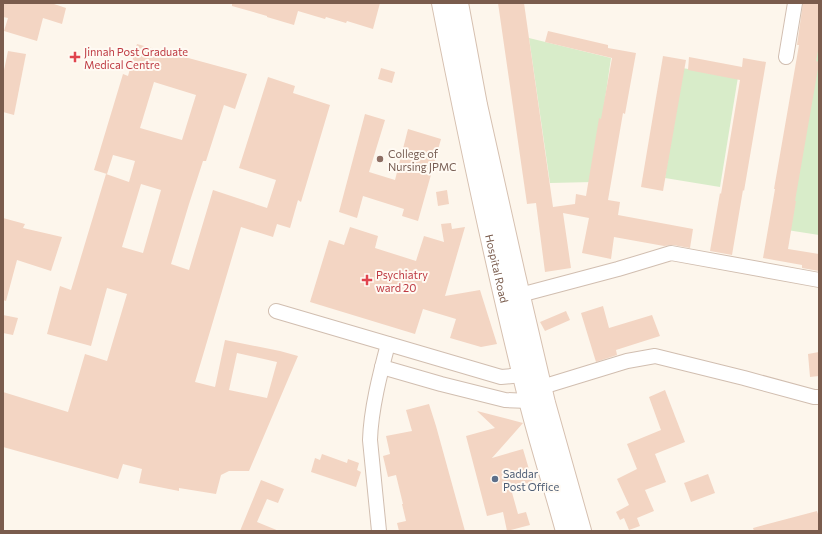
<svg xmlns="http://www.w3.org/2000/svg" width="822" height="534" font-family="Commissioner,sans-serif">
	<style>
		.green { fill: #d8ecc9 }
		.building { fill: #f3d5c3; fill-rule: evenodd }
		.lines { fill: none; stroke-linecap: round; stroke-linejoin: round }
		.street-casing { stroke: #d1beb0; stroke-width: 16 }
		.secondary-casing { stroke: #d6c0b0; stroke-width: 22 }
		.street { stroke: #fff; stroke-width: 14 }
		.secondary { stroke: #fff; stroke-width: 20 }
		.health-dot { fill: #e0444e; stroke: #fffaf3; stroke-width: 1.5 }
		.education-dot { fill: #8d6e63; stroke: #fffaf3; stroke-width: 1.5 }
		.service-dot { fill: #5c6f8a; stroke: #fffaf3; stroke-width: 1.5 }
		.labels { text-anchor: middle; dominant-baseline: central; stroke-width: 4; stroke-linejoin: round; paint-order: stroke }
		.health-label { font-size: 11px; fill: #be3a42; stroke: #fffaf3; text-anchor: start }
		.education-label { font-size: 11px; fill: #785e54; stroke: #fffaf3; text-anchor: start }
		.street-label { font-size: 11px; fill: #7a5c4d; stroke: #fffaf3 }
		.service-label { font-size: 11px; fill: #4e5e75; stroke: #fffaf3; text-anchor: start }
	</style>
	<rect width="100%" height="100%" fill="#fdf6ec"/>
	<g class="green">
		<path d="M 529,38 L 611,58 L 593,182 L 550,183 Z"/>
		<path d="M 819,39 L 819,235 L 787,230 Z"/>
		<path d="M 682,68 L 738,77 L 720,187 L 665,178 Z"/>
	</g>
	<g class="building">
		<path d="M 3,3 L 51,3 L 66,8 L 62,24 L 43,18 L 37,41 L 4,31 L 8,18 L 3,17 Z"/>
		<path d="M 232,3 L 380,3 L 373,29 L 347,21 L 346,23 L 326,17 L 325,19 L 298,11 L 294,25 L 267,17 L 267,16 L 232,6 Z"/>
		<path d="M 498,3 L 524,3 L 553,207 L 575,204 L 576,194 L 586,196 L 599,118 L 601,119 L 612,58 L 545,42 L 548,31 L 608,45 L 608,48 L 636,53 L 625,114 L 623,113 L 608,200 L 620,202 L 618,215 L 693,229 L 690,248 L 673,245 L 664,246 L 614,237 L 611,259 L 582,253 L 589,218 L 563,213 L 571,268 L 545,272 L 536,203 L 527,204 Z"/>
		<path d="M 803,3 L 819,3 L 819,46 L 816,61 L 819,62 L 819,63 L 795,201 L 796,201 L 788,249 L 819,254 L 819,271 L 802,268 L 802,265 L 763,258 L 775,189 L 774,189 L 799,45 L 797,45 Z"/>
		<path d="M 137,44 L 247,74 L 235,109 L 224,105 L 206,161 L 203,161 L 189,204 L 171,264 L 189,270 L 213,190 L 267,208 L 276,180 L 239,168 L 268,77 L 295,86 L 293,93 L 330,105 L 301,202 L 298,200 L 290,228 L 277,224 L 273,237 L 241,227 L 195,382 L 215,387 L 225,340 L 280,351 L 298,356 L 249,471 L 229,471 L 221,475 L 216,494 L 179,488 L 179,491 L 139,483 L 142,469 L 123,464 L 118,479 L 3,447 L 3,392 L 68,412 L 85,354 L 107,361 L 127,294 L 107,288 L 91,346 L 47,334 L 60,286 L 71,290 L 106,174 L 129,182 L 135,161 L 113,155 L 107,174 L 94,170 L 123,74 L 128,76 ZM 154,82 L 196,95 L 182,140 L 140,128 ZM 141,184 L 161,190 L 143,253 L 122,247 ZM 237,353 L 277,362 L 267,398 L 229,390 Z"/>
		<path d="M 8,51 L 26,54 L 14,115 L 3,112 L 3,75 Z"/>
		<path d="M 663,56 L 686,60 L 663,191 L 641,187 Z"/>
		<path d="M 689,57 L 742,67 L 743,58 L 766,62 L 744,191 L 743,190 L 732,255 L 710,251 L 720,193 L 721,194 L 740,80 L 688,70 Z"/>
		<path d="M 381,68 L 395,72 L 392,83 L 378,79 Z"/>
		<path d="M 365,114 L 385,120 L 369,172 L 395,180 L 408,129 L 441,139 L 418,221 L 402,216 L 404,209 L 363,196 L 357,218 L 339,212 Z"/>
		<path d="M 447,190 L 449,204 L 438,206 L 436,192 Z"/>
		<path d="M 3,218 L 25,224 L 23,228 L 62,237 L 51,271 L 17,260 L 6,301 L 3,300 Z"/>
		<path d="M 451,223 L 452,229 L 465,227 L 445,296 L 480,290 L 497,344 L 481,347 L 450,338 L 456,319 L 423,309 L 415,334 L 310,302 L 329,240 L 344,245 L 350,227 L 378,236 L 375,248 L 416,261 L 424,236 L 444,242 L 441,224 Z"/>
		<path d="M 603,306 L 609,328 L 652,315 L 660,336 L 616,350 L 617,355 L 596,362 L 581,313 Z"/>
		<path d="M 566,311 L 570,320 L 545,331 L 540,322 Z"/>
		<path d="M 3,315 L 18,318 L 13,335 L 3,333 Z"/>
		<path d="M 819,352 L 819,376 L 810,377 L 808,354 Z"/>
		<path d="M 665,390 L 685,442 L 655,454 L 666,482 L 645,490 L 654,511 L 637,518 L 640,526 L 629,530 L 624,518 L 620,520 L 616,512 L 629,505 L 617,479 L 637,469 L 627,444 L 661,430 L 649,397 Z"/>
		<path d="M 429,404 L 436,426 L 465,531 L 399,531 L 397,523 L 406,521 L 402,504 L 403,504 L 396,475 L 388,477 L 383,456 L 390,454 L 386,436 L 412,431 L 406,410 Z"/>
		<path d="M 477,411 L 523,423 L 492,458 L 523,449 L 533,483 L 511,489 L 518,514 L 526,512 L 530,525 L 507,531 L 503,512 L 487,516 L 466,436 L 495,428 Z"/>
		<path d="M 322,454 L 347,463 L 348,459 L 359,463 L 357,470 L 361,472 L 356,487 L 311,472 L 315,458 L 320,460 Z"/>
		<path d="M 708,474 L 715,493 L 691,502 L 684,483 Z"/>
		<path d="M 261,480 L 284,489 L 278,503 L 267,499 L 257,522 L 279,531 L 240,531 Z"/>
		<path d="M 817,511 L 819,517 L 819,531 L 754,531 L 753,528 Z"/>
	</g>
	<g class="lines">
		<defs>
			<g id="street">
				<path d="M 786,57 L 795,3"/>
				<path d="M 520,295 L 618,269 L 671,253 L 819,280"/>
				<path d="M 276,311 L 501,377 L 523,375"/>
				<path d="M 382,367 L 441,384 L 505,400 L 530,401"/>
				<path d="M 542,387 L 627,361 L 655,356 L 744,378 L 814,397 L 819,397"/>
				<path d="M 379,531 L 370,440 C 371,409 380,374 388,344"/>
			</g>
			<g id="secondary">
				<path id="s1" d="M 442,3 C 468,136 496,268 529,400 C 540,444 554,487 566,531"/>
				<path d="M 458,3 L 477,105 L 515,275 L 545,403 L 581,531"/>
			</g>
		</defs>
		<use href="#street" class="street-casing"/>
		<use href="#secondary" class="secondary-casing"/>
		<use href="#street" class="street"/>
		<use href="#secondary" class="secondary"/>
	</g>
	<g class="health-dot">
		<path d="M73 51h4v4h4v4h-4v4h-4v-4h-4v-4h4z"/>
		<path d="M365 274h4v4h4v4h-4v4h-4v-4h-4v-4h4z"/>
	</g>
	<circle class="education-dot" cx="380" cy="159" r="4"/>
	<circle class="service-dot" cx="495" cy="479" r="4"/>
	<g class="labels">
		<g class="health-label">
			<text x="84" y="51">Jinnah Post Graduate<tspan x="84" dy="13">Medical Centre</tspan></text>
			<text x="376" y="274">Psychiatry<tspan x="376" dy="13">ward 20</tspan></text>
		</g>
		<g class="education-label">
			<text x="388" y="153">College of<tspan x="388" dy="13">Nursing JPMC</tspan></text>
		</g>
		<g class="street-label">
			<text stroke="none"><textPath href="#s1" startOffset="271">Hospital Road</textPath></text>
		</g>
		<g class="service-label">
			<text x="503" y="473">Saddar<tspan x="503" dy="13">Post Office</tspan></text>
		</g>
	</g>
	<rect width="822" height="534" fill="none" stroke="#7a5c4d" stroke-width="8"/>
</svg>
